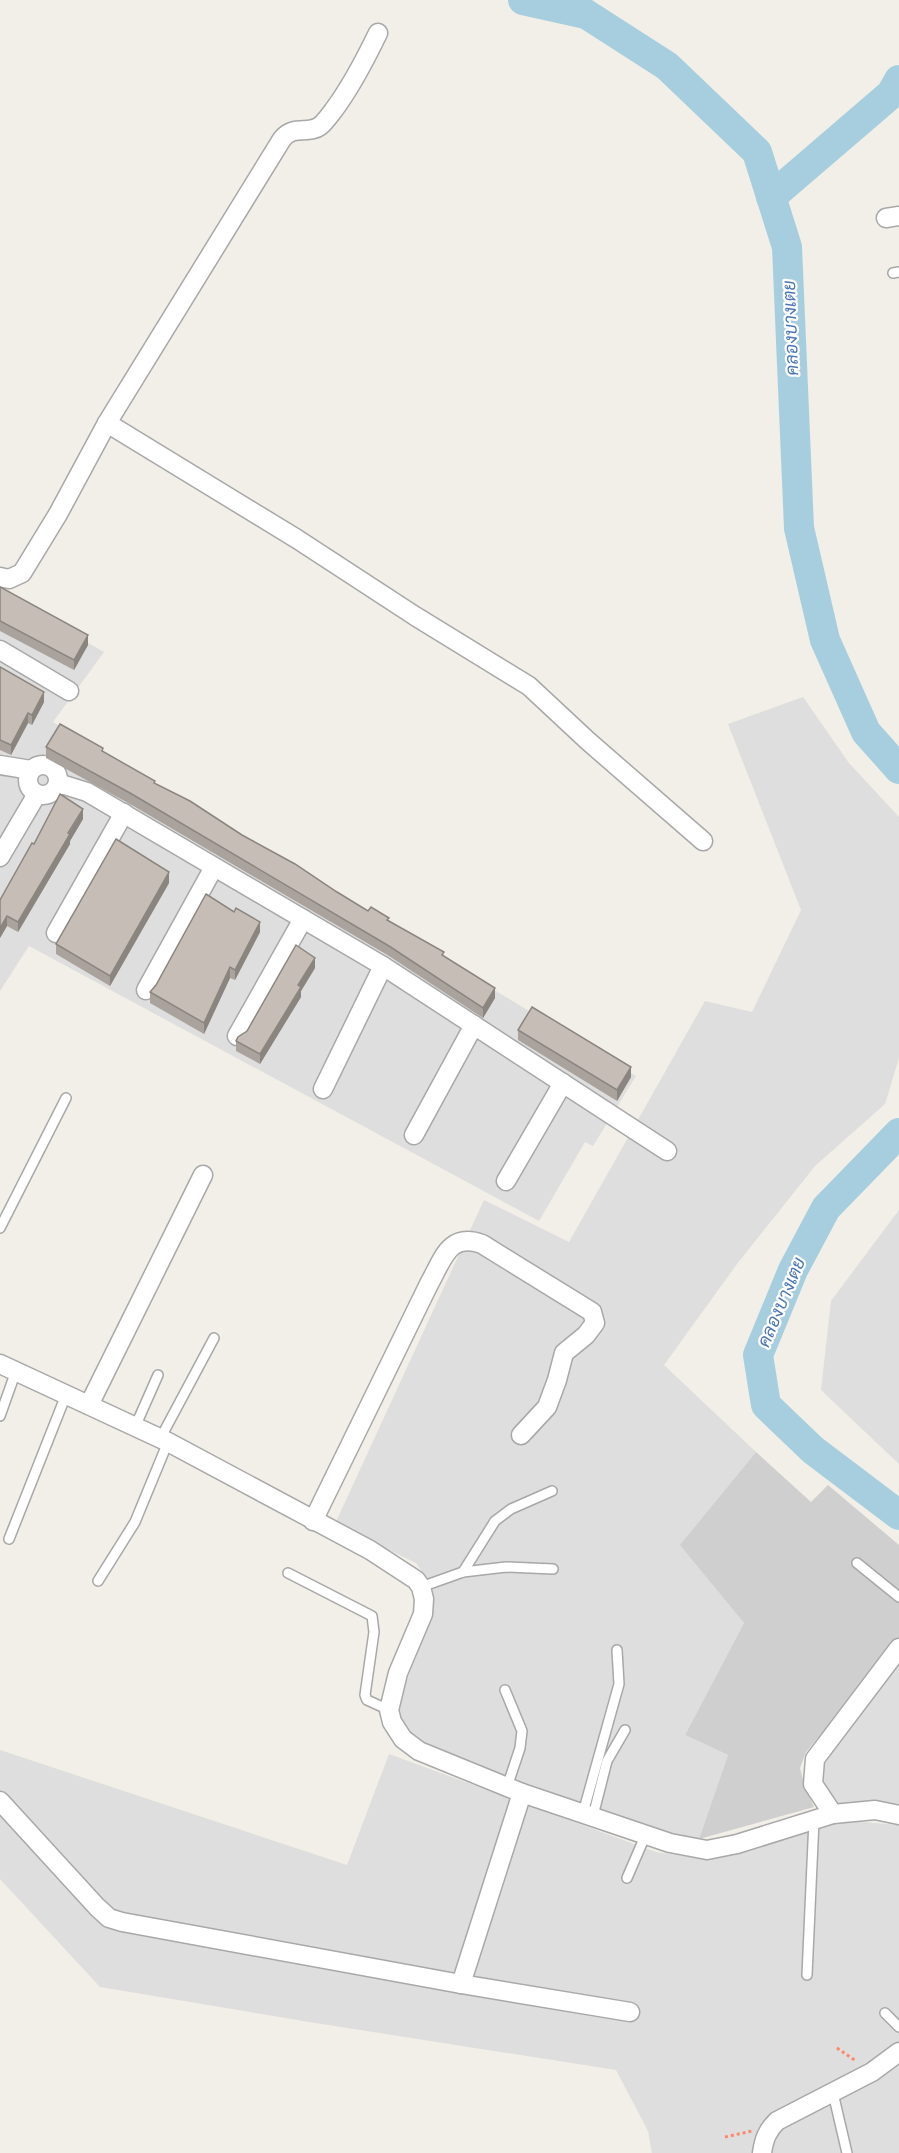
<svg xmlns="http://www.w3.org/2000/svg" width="899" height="2153" font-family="'Archivo Narrow',Sarabun,sans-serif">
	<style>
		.residential { fill: #dfdede }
		.religious { fill: #cfcfcf }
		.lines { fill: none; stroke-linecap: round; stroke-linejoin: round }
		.river { stroke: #a7cedf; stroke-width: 30 }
		.lane-casing { stroke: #a8a8a8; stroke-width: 12 }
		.street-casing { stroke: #a8a8a8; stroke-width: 21 }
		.path { stroke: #fd876d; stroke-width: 3; stroke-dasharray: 3 3; stroke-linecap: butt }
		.lane { stroke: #fff; stroke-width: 9 }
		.street { stroke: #fff; stroke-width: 18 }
		.wall { fill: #aaa39d }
		.shaded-wall { fill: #8b857f }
		.building { fill: #c6beb6; stroke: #8b857f; stroke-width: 1.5 }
		.labels { text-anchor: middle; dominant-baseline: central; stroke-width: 4.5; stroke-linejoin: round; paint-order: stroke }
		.water-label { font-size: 18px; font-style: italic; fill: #4a76b4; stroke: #fff }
	</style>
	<rect width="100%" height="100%" fill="#f1efe7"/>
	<g class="residential">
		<path d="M 0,593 L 104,652 L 53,722 L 636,1076 L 593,1146 L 585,1142 L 539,1221 L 29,946 L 0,991 Z"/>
		<path d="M 803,697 L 849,763 L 899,817 L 899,1058 L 885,1104 L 815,1166 L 737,1264 L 664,1365 L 756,1452 L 681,1545 L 744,1623 L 685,1735 L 728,1755 L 699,1839 L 647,1830 L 422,1748 L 399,1726 L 400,1697 L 432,1618 L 433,1586 L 416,1563 L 335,1524 L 484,1200 L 569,1242 L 705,1001 L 752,1012 L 801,910 L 728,724 Z"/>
		<path d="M 899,1210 L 899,1464 L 821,1390 L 831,1301 Z"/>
		<path d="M 899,1659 L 899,1807 L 838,1805 L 820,1787 L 820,1762 Z"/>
		<path d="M 0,1750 L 347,1865 L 389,1754 L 656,1852 L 698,1858 L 831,1819 L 899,1825 L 899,2153 L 652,2153 L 648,2131 L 616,2070 L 309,2022 L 100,1987 L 0,1879 Z"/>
	</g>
	<path class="religious" d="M 756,1452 L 811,1502 L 828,1485 L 899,1545 L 899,1641 L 806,1752 L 800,1768 L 805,1787 L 814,1807 L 699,1839 L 728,1755 L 685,1735 L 744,1623 L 680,1545 Z"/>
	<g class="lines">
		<g class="river">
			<path d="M 523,0 L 586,14 L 667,66 L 757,152 L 787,247 L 799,528 L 825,640 L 866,732 L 899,769"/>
			<path d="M 771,197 L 891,94 L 899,80"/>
			<path d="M 899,1133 L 826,1208 L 793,1270 L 758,1355 L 766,1405 L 813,1450 L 899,1515"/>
		</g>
		<defs>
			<g id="lane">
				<path d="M 893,273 L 899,272"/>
				<path d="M 0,1228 L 66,1098"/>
				<path d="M 0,1416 L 16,1371"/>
				<path d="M 135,1427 L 158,1375"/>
				<path d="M 160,1439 L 214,1338"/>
				<path d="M 9,1539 L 66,1395"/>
				<path d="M 857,1563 L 899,1597"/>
				<path d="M 463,1572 L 495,1521 L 511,1509 L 552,1491"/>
				<path d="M 288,1573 L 372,1616 L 374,1632 L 365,1695 L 367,1700 L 389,1710"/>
				<path d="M 98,1581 L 135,1522 L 168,1442"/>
				<path d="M 421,1587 L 463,1572 L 506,1567 L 553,1569"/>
				<path d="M 505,1690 L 522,1731 L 520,1748 L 507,1787"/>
				<path d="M 583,1813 L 619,1684 L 617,1650"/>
				<path d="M 593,1816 L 607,1761 L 625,1730"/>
				<path d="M 627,1878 L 646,1834"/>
				<path d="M 807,1975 L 814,1820"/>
				<path d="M 885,2013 L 899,2027"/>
				<path d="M 833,2093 L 847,2153"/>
			</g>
			<g id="street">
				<path d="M 886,218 L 899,216"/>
				<path d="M 107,423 L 297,539 L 415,616 L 529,686 L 588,741 L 703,841"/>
				<path d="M 0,577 L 9,579 L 22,573 L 58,514 L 107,423 L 282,139 C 294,124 308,135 320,126 C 325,122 329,116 333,111 C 351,87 365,60 378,33"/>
				<path d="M 0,650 L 69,691"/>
				<circle cx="43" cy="780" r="15"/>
				<path d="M 0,765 L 31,770"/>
				<path d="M 58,783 L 87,792 L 383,966 L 667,1151"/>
				<path d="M 0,857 L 37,794"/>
				<path d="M 56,933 L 124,813"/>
				<path d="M 146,990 L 214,867"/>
				<path d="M 237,1036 L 303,919"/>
				<path d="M 323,1089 L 383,966"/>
				<path d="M 414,1135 L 474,1025"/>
				<path d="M 506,1181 L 563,1083"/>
				<path d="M 0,1364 L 168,1442 L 370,1550 L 416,1580 L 421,1587 L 424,1599 L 423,1614 L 398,1673 L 389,1710 L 392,1722 L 403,1739 L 419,1751 L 522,1793 L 670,1843 L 707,1850 L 737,1844 L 833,1814 L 875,1810 L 899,1815"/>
				<path d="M 89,1405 L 203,1175"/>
				<path d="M 313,1521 L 429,1284 C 443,1259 449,1232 482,1244 L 592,1312 L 595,1323 L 586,1335 L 564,1353 L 557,1380 L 547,1407 L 521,1435"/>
				<path d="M 0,1801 L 97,1907 L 109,1918 L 122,1922 L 461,1984 L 630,2012"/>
				<path d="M 833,1814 L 813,1784 L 815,1759 L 899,1648"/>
				<path d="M 461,1984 L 522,1793"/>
				<path d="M 762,2153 C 764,2139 767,2131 777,2121 L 872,2072 L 899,2052"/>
			</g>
		</defs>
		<use href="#lane" class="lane-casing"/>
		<use href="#street" class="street-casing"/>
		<g class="path">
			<path d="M 837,2048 L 856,2061"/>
			<path d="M 725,2137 L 752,2131"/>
		</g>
		<use href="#lane" class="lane"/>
		<use href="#street" class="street"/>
	</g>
	<g class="wall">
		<path d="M 0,587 L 88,645 L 74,670 L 0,631 Z"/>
		<path d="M 0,667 L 44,702 L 32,725 L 28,723 L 11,755 L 0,750 Z"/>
		<path d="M 46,747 L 103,752 L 337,892 L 368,911 L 389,921 L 444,956 L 495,998 L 483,1018 L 389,956 L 130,804 L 46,758 Z"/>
		<path d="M 83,819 L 70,841 L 70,844 L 18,932 L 7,926 L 0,938 L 0,900 L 34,844 Z"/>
		<path d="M 169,883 L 110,986 L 56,954 L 56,944 Z"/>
		<path d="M 260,932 L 235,980 L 230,978 L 204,1034 L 150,1003 L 150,992 Z"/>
		<path d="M 315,968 L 301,991 L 301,997 L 260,1064 L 236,1051 L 236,1041 Z"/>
		<path d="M 518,1030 L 631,1077 L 617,1101 L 518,1040 Z"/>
	</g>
	<g class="shaded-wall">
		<path d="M 88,635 L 88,645 L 74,670 L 74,660 Z"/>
		<path d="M 44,692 L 44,702 L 32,725 L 32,715 Z"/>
		<path d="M 28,713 L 28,723 L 11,755 L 11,745 Z"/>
		<path d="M 83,809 L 83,819 L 70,841 L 70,844 L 18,932 L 18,922 Z"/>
		<path d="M 169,872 L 169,883 L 110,986 L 110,976 Z"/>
		<path d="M 7,916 L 7,926 L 0,938 L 0,928 Z"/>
		<path d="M 260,922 L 260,932 L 235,980 L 235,970 Z"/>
		<path d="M 315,958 L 315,968 L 301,991 L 301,997 L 260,1064 L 260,1054 L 298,985 Z"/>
		<path d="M 230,967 L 230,978 L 204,1034 L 204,1023 Z"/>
		<path d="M 495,988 L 495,998 L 483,1018 L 483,1008 Z"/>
		<path d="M 631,1067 L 631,1077 L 617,1101 L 617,1090 Z"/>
	</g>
	<g class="building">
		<path d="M 0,587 L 88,635 L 74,660 L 0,621 Z"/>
		<path d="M 0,667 L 44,692 L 32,715 L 28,713 L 11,745 L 0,740 Z"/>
		<path d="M 60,724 L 103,748 L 102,751 L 155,781 L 154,783 L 190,801 L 242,835 L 295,864 L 337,892 L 368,911 L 371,907 L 389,918 L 387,920 L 444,952 L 442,955 L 495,988 L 483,1008 L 389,946 L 130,793 L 46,747 Z"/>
		<path d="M 60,794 L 83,809 L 68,833 L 70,834 L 18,922 L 7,916 L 0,928 L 0,900 L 32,843 L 34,844 Z"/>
		<path d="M 116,839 L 169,872 L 110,976 L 56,944 Z"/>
		<path d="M 206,894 L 234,912 L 236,908 L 260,922 L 235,970 L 230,967 L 204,1023 L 150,992 L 156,985 Z"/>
		<path d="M 296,945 L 315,958 L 298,985 L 301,987 L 260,1054 L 236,1041 L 238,1037 L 247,1031 Z"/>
		<path d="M 532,1007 L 631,1067 L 617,1090 L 518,1030 Z"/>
	</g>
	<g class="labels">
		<g class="water-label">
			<text transform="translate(790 328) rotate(-92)">คลองบางเตย</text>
			<text transform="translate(781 1302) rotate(-67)">คลองบางเตย</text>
		</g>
	</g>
</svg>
